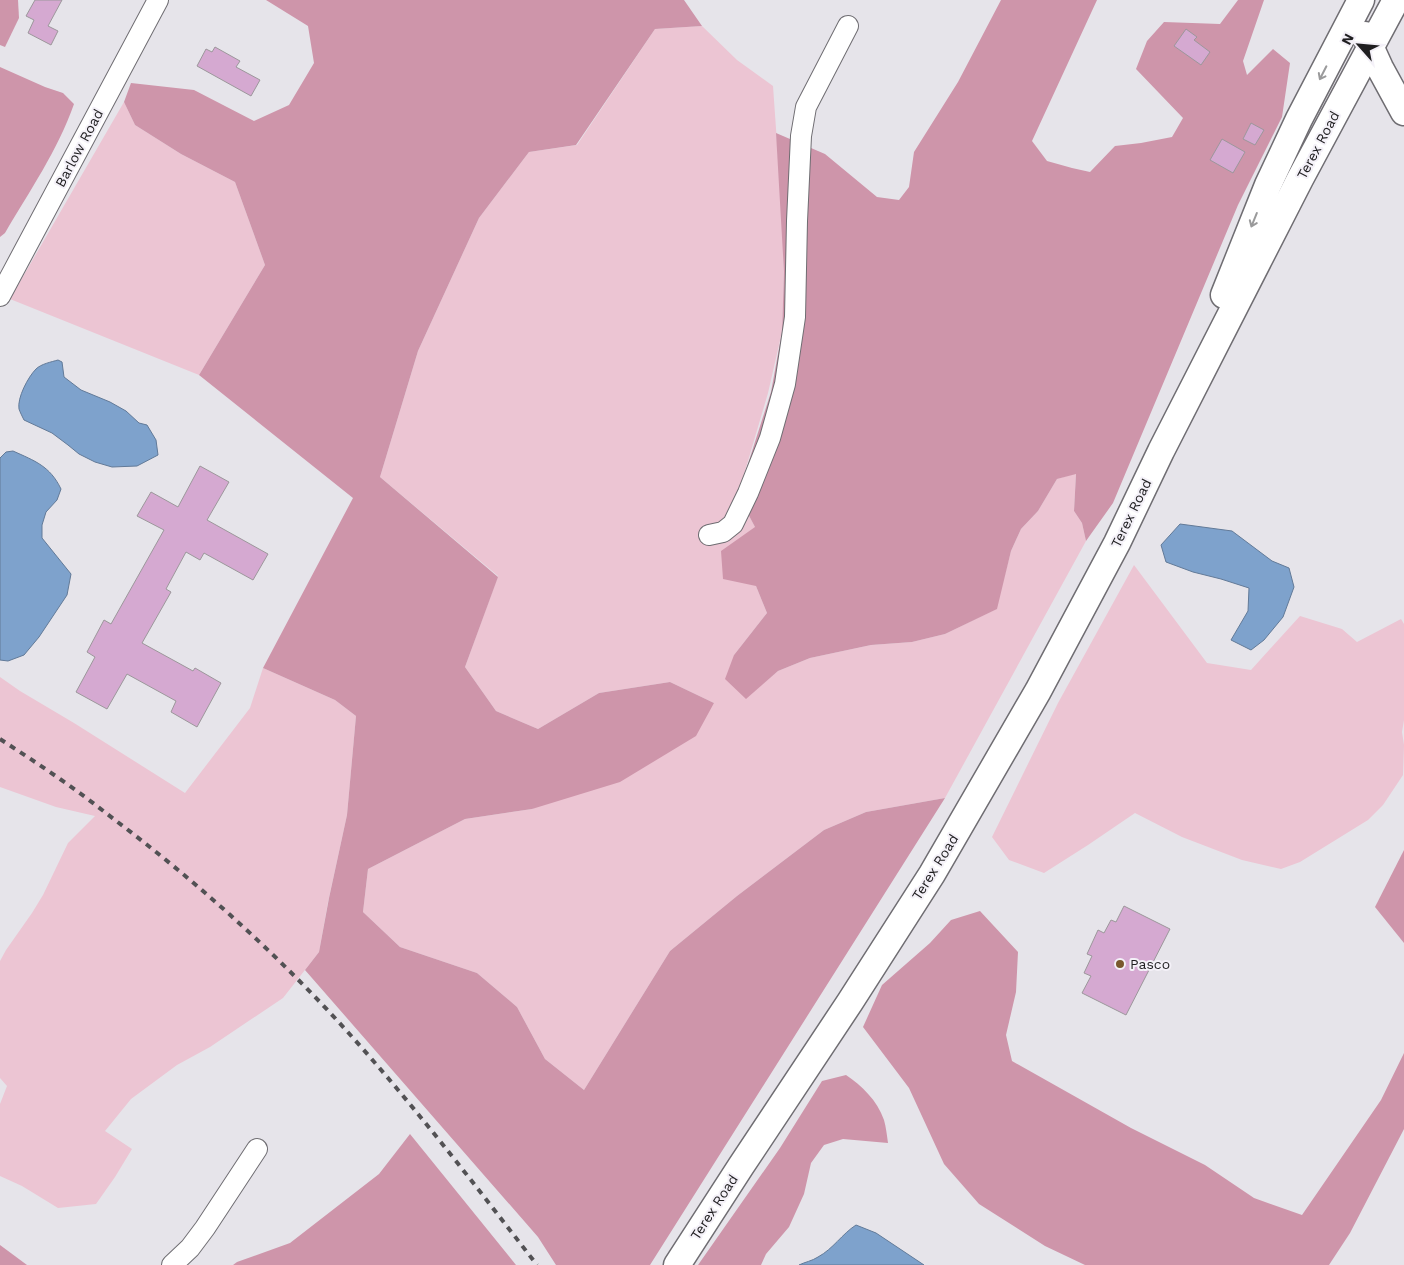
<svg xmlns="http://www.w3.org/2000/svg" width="1404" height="1265" font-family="'Work Sans',sans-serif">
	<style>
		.green { fill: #ecc5d3 }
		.forest { fill: #ce95aa }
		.water { fill: #7ea2cc; stroke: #627a98 }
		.building { fill: #d5a9d1; stroke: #9c979b }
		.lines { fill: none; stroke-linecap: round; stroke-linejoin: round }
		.minor-casing { stroke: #6f6d72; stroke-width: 22 }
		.major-casing { stroke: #6f6d72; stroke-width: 29 }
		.minor { stroke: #fff; stroke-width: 20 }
		.major { stroke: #fff; stroke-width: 26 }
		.rail { stroke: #525154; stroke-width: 4; stroke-dasharray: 6 6; stroke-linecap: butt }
		.oneway { stroke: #9a9a9b }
		.poi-dot { fill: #79582e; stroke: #f4f1f8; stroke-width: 2 }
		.labels { text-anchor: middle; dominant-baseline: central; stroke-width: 4; stroke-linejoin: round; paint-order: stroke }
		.street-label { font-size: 14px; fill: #1f1e20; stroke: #f4f1f8 }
		.poi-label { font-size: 14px; fill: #1f1e20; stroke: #f4f1f8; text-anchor: start }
	</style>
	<rect width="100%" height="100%" fill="#e6e4ea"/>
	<g class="green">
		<path d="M 702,26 L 737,60 L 773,86 L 782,214 L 784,272 L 782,332 L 768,393 L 738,495 L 755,527 L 756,586 L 767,613 L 734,655 L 746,698 L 778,671 L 810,658 L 871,645 L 912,642 L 945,634 L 996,609 L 1011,551 L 1021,529 L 1038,511 L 1057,479 L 1076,473 L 1074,511 L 1082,523 L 1086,541 L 945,798 L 866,812 L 824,830 L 737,896 L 670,951 L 584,1090 L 545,1059 L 517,1007 L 477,973 L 400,947 L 363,912 L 368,869 L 465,819 L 532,809 L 714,703 L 670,682 L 599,693 L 538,729 L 496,711 L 465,667 L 498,576 L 380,477 L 418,351 L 479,218 L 529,152 L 577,145 L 655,29 Z"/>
		<path d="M 124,102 L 135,125 L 181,154 L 235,182 L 265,265 L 199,375 L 10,299 Z"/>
		<path d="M 1134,565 L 1207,663 L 1251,670 L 1300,616 L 1342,629 L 1357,642 L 1401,619 L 1404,624 L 1404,720 L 1402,732 L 1404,745 L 1403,775 L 1383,805 L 1368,820 L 1300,862 L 1281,869 L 1242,860 L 1182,837 L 1135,813 L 1088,845 L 1044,873 L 1009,860 L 992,837 L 1058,703 Z"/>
		<path d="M 263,668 L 335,700 L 356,716 L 347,815 L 328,902 L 319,952 L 283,998 L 210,1047 L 177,1065 L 131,1099 L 105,1131 L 132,1149 L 115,1177 L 96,1204 L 58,1208 L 22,1186 L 0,1176 L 0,1104 L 7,1086 L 0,1078 L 0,961 L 6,950 L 32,913 L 43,895 L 68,843 L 95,816 L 56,807 L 0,787 L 0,677 L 20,691 L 74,723 L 185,793 L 250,708 Z"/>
	</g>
	<g class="forest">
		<path d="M 0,0 L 18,0 L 19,18 L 5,47 L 0,45 Z"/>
		<path d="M 266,0 L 684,0 L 702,26 L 655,29 L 576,145 L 529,152 L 479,218 L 418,351 L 380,477 L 498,577 L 465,667 L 496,711 L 538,729 L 599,693 L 670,682 L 714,703 L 696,736 L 620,782 L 532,809 L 465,819 L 368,869 L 363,912 L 400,947 L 477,973 L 517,1007 L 545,1059 L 584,1090 L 670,951 L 737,896 L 824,830 L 866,812 L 945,798 L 650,1265 L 556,1265 L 538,1237 L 305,970 L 319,952 L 329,898 L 347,815 L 356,716 L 335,700 L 263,668 L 353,498 L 199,375 L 265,265 L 235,182 L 181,154 L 135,125 L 124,102 L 131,83 L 194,90 L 254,121 L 289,105 L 314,63 L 308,26 Z"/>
		<path d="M 1001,0 L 1097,0 L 1032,141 L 1047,161 L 1072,168 L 1090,172 L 1115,146 L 1141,143 L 1172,137 L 1183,118 L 1136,69 L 1147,41 L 1164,22 L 1220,24 L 1238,0 L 1264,0 L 1243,61 L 1247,75 L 1273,49 L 1290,63 L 1282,117 L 1238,205 L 1113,503 L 1086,541 L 1082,523 L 1074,511 L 1076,474 L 1057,479 L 1038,511 L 1021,529 L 1011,551 L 997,609 L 945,634 L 912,642 L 871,645 L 810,658 L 778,671 L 746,699 L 725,679 L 734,655 L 767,613 L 756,586 L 723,579 L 721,551 L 755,527 L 738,495 L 771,392 L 782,332 L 784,272 L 776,133 L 825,154 L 877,197 L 899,200 L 909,187 L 914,152 L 958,82 Z"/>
		<path d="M 0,67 L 45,87 L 63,93 L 74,104 C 58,150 29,192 5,233 L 0,237 Z"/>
		<path d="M 1404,850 L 1404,943 L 1375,907 Z"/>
		<path d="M 980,911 L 1018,952 L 1016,992 L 1006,1035 L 1012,1061 L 1131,1128 L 1205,1165 L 1254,1198 L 1302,1215 L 1381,1100 L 1404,1053 L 1404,1129 L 1350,1233 L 1329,1265 L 1085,1265 L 1045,1246 L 979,1204 L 944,1164 L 909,1088 L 863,1027 L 882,985 L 930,943 L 951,920 Z"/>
		<path d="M 846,1075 C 862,1086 877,1100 884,1120 C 886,1127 887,1136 888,1143 L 843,1139 L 824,1145 L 811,1163 L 804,1194 L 789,1227 L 766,1254 L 761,1265 L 698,1265 L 780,1148 L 822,1081 Z"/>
		<path d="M 410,1134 L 516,1265 L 233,1265 L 237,1262 L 290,1243 L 379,1174 Z"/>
		<path d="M 0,1245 L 27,1265 L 0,1265 Z"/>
	</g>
	<g class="water">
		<path d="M 58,360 L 62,362 L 64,377 L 81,390 L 110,402 L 126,411 L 139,423 L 147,425 L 156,440 L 158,455 L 137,466 L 112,467 L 95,462 L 79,454 L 68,445 L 52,433 L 24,420 C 22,416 20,412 19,409 C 17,398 28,377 36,369 C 41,364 51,362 58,360 Z"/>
		<path d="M 13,451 C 35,461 50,466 61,489 L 57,500 L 46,512 L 42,525 L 42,538 L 71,574 L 67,595 L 39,637 L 24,655 L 8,661 L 0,660 L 0,458 L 6,452 Z"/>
		<path d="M 1180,524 L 1232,531 L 1272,561 L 1289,568 L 1294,587 L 1283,617 L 1264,640 L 1251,650 L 1231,640 L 1248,611 L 1249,588 L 1221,579 L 1193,572 L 1166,562 L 1161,545 Z"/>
		<path d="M 856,1225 L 876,1233 L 924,1265 L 799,1265 C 805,1262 812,1261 818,1257 C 833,1249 842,1234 856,1225 Z"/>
	</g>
	<g class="building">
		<path d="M 35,0 L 62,0 L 48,26 L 58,31 L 51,45 L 28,33 L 34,20 L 26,16 Z"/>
		<path d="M 1186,29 L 1197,37 L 1194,40 L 1210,52 L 1201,65 L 1174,46 Z"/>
		<path d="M 215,47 L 240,61 L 236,67 L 260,80 L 251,96 L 197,66 L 206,49 L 212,52 Z"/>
		<path d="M 1251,123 L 1264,130 L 1255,145 L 1243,139 Z"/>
		<path d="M 1222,139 L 1245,152 L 1233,173 L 1210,160 Z"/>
		<path d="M 200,466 L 229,482 L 207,520 L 268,554 L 253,580 L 204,553 L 200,560 L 186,552 L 166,589 L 171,592 L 142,643 L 193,671 L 195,668 L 221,683 L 197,727 L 171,712 L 176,701 L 127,674 L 107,709 L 76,692 L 95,657 L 87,652 L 104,620 L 111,624 L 164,530 L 137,516 L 151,492 L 178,507 Z"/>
		<path d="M 1124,906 L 1170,929 L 1126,1015 L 1082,993 L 1091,976 L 1084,973 L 1092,956 L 1087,954 L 1098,930 L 1104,933 L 1111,920 L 1116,922 Z"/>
	</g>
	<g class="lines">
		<defs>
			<g id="minor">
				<path d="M 0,296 L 158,0"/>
				<path d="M 709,535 L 723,532 L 733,524 L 748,493 L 770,438 L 785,384 L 795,317 L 797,221 L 801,136 L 806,107 L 848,26"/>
				<path d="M 172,1265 L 190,1248 L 205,1228 L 257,1149"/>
			</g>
			<g id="major">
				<path d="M 1365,35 L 1380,68 L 1404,112"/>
				<path d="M 1224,295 L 1268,185 L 1299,119 L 1361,0"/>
				<path d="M 677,1265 L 741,1166 L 850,1002 L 932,874 L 1038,691 L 1117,543 L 1161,451 L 1300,179 L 1396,0"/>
			</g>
		</defs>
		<use href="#minor" class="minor-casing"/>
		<use href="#major" class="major-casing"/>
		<use href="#minor" class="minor"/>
		<use href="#major" class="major"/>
		<path class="rail" d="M 0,739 C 20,752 40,765 60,779 C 79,792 97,806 115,820 C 197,882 276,953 345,1029 C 413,1104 475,1185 537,1265"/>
	</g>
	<defs><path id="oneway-shaft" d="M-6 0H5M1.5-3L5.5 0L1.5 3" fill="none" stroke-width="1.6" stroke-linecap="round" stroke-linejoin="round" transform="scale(1.25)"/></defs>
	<g class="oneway">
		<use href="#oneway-shaft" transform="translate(1323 73) rotate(117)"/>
		<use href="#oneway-shaft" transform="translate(1254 220) rotate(112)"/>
	</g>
	<circle class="poi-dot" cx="1120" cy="964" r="5"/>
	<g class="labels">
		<g class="street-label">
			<text transform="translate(1318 145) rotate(-62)">Terex Road</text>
			<text transform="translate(79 148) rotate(-62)">Barlow Road</text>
			<text transform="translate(1131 513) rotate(-64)">Terex Road</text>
			<text transform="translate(935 867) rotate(-58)">Terex Road</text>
			<text transform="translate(714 1207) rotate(-57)">Terex Road</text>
		</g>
		<g class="poi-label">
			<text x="1130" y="964">Pasco</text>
		</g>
	</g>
	<g transform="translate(1359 45) rotate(297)" stroke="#f4f1f8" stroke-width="4" paint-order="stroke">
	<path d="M0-4L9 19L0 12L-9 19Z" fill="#1f1e20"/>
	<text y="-8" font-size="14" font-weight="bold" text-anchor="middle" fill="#1f1e20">N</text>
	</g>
</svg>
